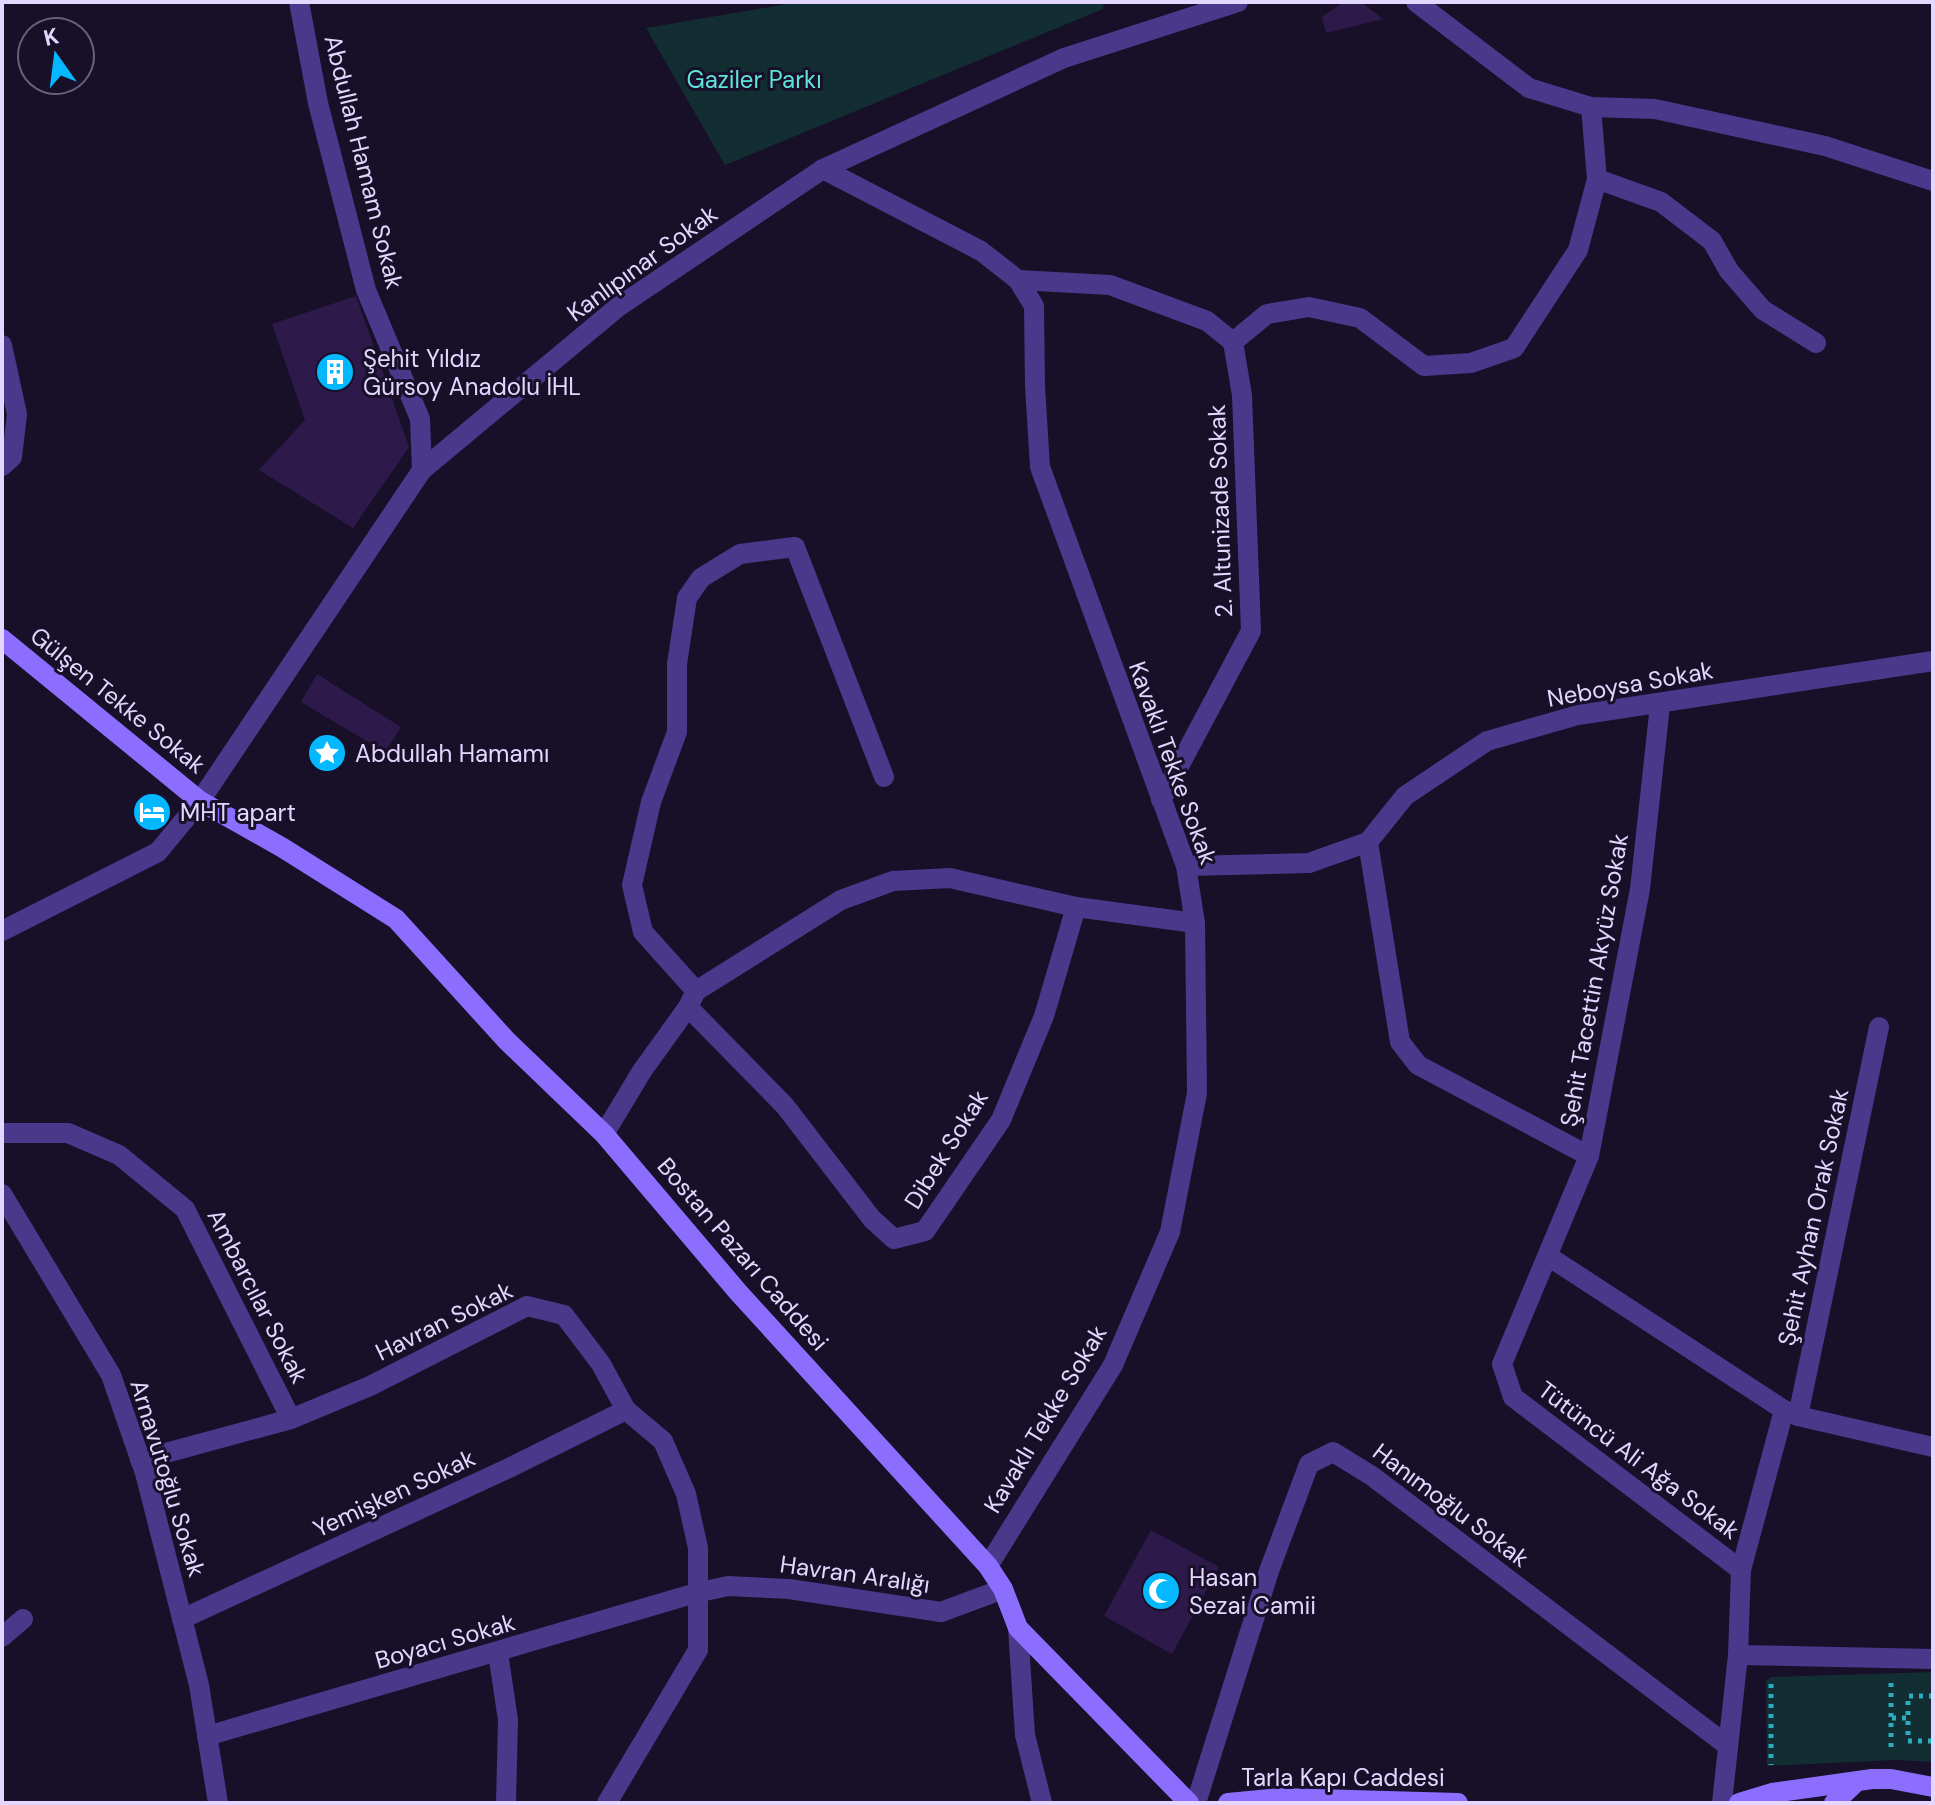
<svg xmlns="http://www.w3.org/2000/svg" width="1935" height="1805" font-family="'DM Sans',sans-serif">
	<style>
		.green { fill: #122e33 }
		.building { fill: #2d1a4b }
		.lines { fill: none; stroke-linecap: round; stroke-linejoin: round }
		.path { stroke: #2badbf; stroke-width: 5; stroke-dasharray: 4 6; stroke-linecap: butt }
		.street { stroke: #4a388a; stroke-width: 20 }
		.secondary { stroke: #8c6eff; stroke-width: 20 }
		.labels { text-anchor: middle; dominant-baseline: central; stroke-width: 6; stroke-linejoin: round; paint-order: stroke }
		.park-label { font-size: 24px; fill: #5de5dc; stroke: #180f29 }
		.street-label { font-size: 24px; fill: #e3d7ff; stroke: #180f29 }
		.poi-label { font-size: 24px; fill: #e3d7ff; stroke: #180f29; text-anchor: start }
	</style>
	<rect width="100%" height="100%" fill="#180f29"/>
	<g class="green">
		<path d="M 799,2 L 1104,2 L 1103,9 L 725,165 L 646,28 Z"/>
		<path d="M 1933,1672 L 1933,1762 L 1895,1760 L 1767,1766 L 1766,1681 L 1771,1677 Z"/>
	</g>
	<g class="building">
		<path d="M 1344,2 L 1362,3 L 1383,19 L 1326,33 L 1322,17 Z"/>
		<path d="M 356,296 L 409,447 L 353,528 L 259,470 L 305,420 L 272,324 Z"/>
		<path d="M 317,674 L 401,727 L 385,752 L 301,702 Z"/>
		<path d="M 1151,1530 L 1219,1567 L 1172,1654 L 1104,1616 Z"/>
	</g>
	<g class="lines">
		<g class="path">
			<path d="M 1891,1683 L 1891,1753"/>
			<path d="M 1771,1684 L 1771,1765"/>
			<path d="M 1933,1696 L 1908,1696 L 1908,1741 L 1933,1741"/>
			<path d="M 1892,1718 L 1908,1718"/>
		</g>
		<g class="street">
			<path d="M 299,2 L 318,103 L 366,290 L 420,419 L 422,470"/>
			<path d="M 1416,2 L 1529,88 L 1591,107 L 1655,109 L 1825,146 L 1933,181"/>
			<path d="M 823,169 L 981,251 L 1018,280 L 1034,306 L 1035,386 L 1040,467 L 1186,866 L 1195,923 L 1197,1093 L 1170,1232 L 1113,1365 L 988,1566"/>
			<path d="M 1597,179 L 1661,202 L 1712,241 L 1729,271 L 1763,310 L 1816,343"/>
			<path d="M 1018,280 L 1110,285 L 1207,321 L 1233,342"/>
			<path d="M 1233,342 L 1267,314 L 1309,307 L 1360,318 L 1424,366 L 1471,363 L 1514,348 L 1578,250 L 1597,179 L 1591,107"/>
			<path d="M 2,345 L 17,414 L 12,457 L 2,466"/>
			<path d="M 1660,705 L 1640,889 L 1589,1156 L 1502,1364 L 1513,1397 L 1741,1570"/>
			<path d="M 1161,800 L 1251,631 L 1242,395 L 1233,342"/>
			<path d="M 1368,842 L 1400,1042 L 1418,1065 L 1589,1156"/>
			<path d="M 1186,866 L 1309,863 L 1368,842 L 1405,796 L 1487,741 L 1578,715 L 1933,661"/>
			<path d="M 2,931 L 158,852 L 200,801 L 422,470 L 618,307 L 823,169 L 1064,58 L 1238,2"/>
			<path d="M 696,991 L 643,932 L 632,885 L 651,802 L 677,732 L 677,664 L 687,598 L 701,578 L 740,554 L 795,547 L 884,777"/>
			<path d="M 688,1007 L 785,1106 L 872,1219 L 894,1239 L 925,1231 L 1001,1120 L 1044,1016 L 1076,907"/>
			<path d="M 2,1133 L 68,1133 L 119,1155 L 185,1209 L 291,1419"/>
			<path d="M 604,1134 L 642,1071 L 688,1007 L 696,991 L 841,900 L 893,881 L 950,878 L 1076,907 L 1195,923"/>
			<path d="M 2,1194 L 111,1375 L 145,1473 L 199,1685 L 218,1803"/>
			<path d="M 1548,1256 L 1784,1410 L 1798,1416 L 1933,1447"/>
			<path d="M 1798,1416 L 1879,1027"/>
			<path d="M 140,1460 L 291,1419 L 370,1386 L 527,1306 L 564,1315 L 601,1364 L 626,1410 L 663,1441 L 686,1494 L 698,1548 L 698,1650 L 607,1803"/>
			<path d="M 182,1619 L 509,1468 L 626,1410"/>
			<path d="M 1018,1628 L 1025,1735 L 1042,1803"/>
			<path d="M 2,1637 L 23,1619"/>
			<path d="M 498,1653 L 508,1720 L 506,1803"/>
			<path d="M 1738,1655 L 1933,1659"/>
			<path d="M 207,1736 L 696,1593 L 728,1586 L 789,1589 L 941,1612 L 1003,1589"/>
			<path d="M 1196,1803 L 1269,1571 L 1309,1464 L 1333,1452 L 1372,1476 L 1728,1746"/>
			<path d="M 1722,1803 L 1738,1655 L 1741,1570 L 1784,1410"/>
		</g>
		<g class="secondary">
			<path d="M 2,639 L 200,801 L 283,848 L 396,919 L 507,1041 L 604,1134 L 738,1292 L 988,1566 L 1003,1589 L 1018,1628 L 1189,1803"/>
			<path d="M 1228,1803 L 1280,1798 L 1458,1803"/>
			<path d="M 1739,1803 L 1772,1793 L 1872,1779 L 1891,1779 L 1933,1787"/>
			<path d="M 1834,1803 L 1854,1784"/>
		</g>
	</g>
	<defs>
		<symbol id="building-disc" viewBox="-11 -11 22 22"><circle r="9.5" fill="#03b8ff" stroke="#180f29"/><path d="M-4-6H4V6H1V3H-1V6H-4ZM-2.5-4.3h1.7v1.8h-1.7ZM.8-4.3h1.7v1.8H.8ZM-2.5-1h1.7V.8h-1.7ZM.8-1h1.7V.8H.8Z" fill="#fff"/></symbol>
		<symbol id="sight-disc" viewBox="-11 -11 22 22"><circle r="9.5" fill="#03b8ff" stroke="#180f29"/><path d="M0-6L1.8-2.2L6-1.7L2.9 1.2L3.7 5.4L0 3.3L-3.7 5.4L-2.9 1.2L-6-1.7L-1.8-2.2Z" fill="#fff"/></symbol>
		<symbol id="hotel-disc" viewBox="-11 -11 22 22"><circle r="9.5" fill="#03b8ff" stroke="#180f29"/><path d="M-6-4.5h1.5V1H6V5H4.5V3h-9V5H-6ZM-4 0a1.8 1.8 0 1 1 3.6 0ZM.5 0V-2.5h3Q6-2.5 6 0Z" fill="#fff"/></symbol>
		<symbol id="mosque-disc" viewBox="-11 -11 22 22"><circle r="9.5" fill="#03b8ff" stroke="#180f29"/><path d="M3.5-4.9A6 6 0 1 0 3.5 4.9A5 5 0 1 1 3.5-4.9Z" fill="#fff"/></symbol>
	</defs>
	<g fill-rule="evenodd">
		<use href="#building-disc" x="313" y="350" width="44" height="44"/>
		<use href="#sight-disc" x="305" y="731" width="44" height="44"/>
		<use href="#hotel-disc" x="130" y="790" width="44" height="44"/>
		<use href="#mosque-disc" x="1139" y="1569" width="44" height="44"/>
	</g>
	<g class="labels">
		<g class="park-label">
			<text x="754" y="79">Gaziler Parkı</text>
		</g>
		<g class="street-label">
			<text transform="translate(364 162) rotate(76)">Abdullah Hamam Sokak</text>
			<text transform="translate(642 263) rotate(-36)">Kanlıpınar Sokak</text>
			<text transform="translate(1220 511) rotate(-92)">2. Altunizade Sokak</text>
			<text transform="translate(1630 684) rotate(-10)">Neboysa Sokak</text>
			<text transform="translate(118 700) rotate(39)">Gülşen Tekke Sokak</text>
			<text transform="translate(1173 763) rotate(70)">Kavaklı Tekke Sokak</text>
			<text transform="translate(1594 980) rotate(-80)">Şehit Tacettin Akyüz Sokak</text>
			<text transform="translate(946 1149) rotate(-58)">Dibek Sokak</text>
			<text transform="translate(1813 1217) rotate(-78)">Şehit Ayhan Orak Sokak</text>
			<text transform="translate(743 1254) rotate(49)">Bostan Pazarı Caddesi</text>
			<text transform="translate(258 1296) rotate(63)">Ambarcılar Sokak</text>
			<text transform="translate(444 1321) rotate(-26)">Havran Sokak</text>
			<text transform="translate(1045 1419) rotate(-59)">Kavaklı Tekke Sokak</text>
			<text transform="translate(1639 1460) rotate(37)">Tütüncü Ali Ağa Sokak</text>
			<text transform="translate(168 1478) rotate(73)">Arnavutoğlu Sokak</text>
			<text transform="translate(394 1493) rotate(-25)">Yemişken Sokak</text>
			<text transform="translate(1451 1505) rotate(37)">Hanımoğlu Sokak</text>
			<text transform="translate(855 1574) rotate(8)">Havran Aralığı</text>
			<text transform="translate(445 1641) rotate(-16)">Boyacı Sokak</text>
			<text x="1343" y="1777">Tarla Kapı Caddesi</text>
		</g>
		<g class="poi-label">
			<text x="363" y="358">Şehit Yıldız<tspan x="363" dy="28">Gürsoy Anadolu İHL</tspan></text>
			<text x="355" y="753">Abdullah Hamamı</text>
			<text x="180" y="812">MHT apart</text>
			<text x="1189" y="1577">Hasan<tspan x="1189" dy="28">Sezai Camii</tspan></text>
		</g>
	</g>
	<rect width="1935" height="1805" fill="none" stroke="#e3d7ff" stroke-width="8"/>
	<g transform="translate(56 56) rotate(346)"><circle r="38" fill="#180f29" stroke="#695f7f" stroke-width="2"/>
	<path d="M0-6L14 30L0 20L-14 30Z" fill="#03b8ff"/>
	<text y="-12" font-size="22" font-weight="bold" text-anchor="middle" fill="#e3d7ff">K</text>
	</g>
</svg>
